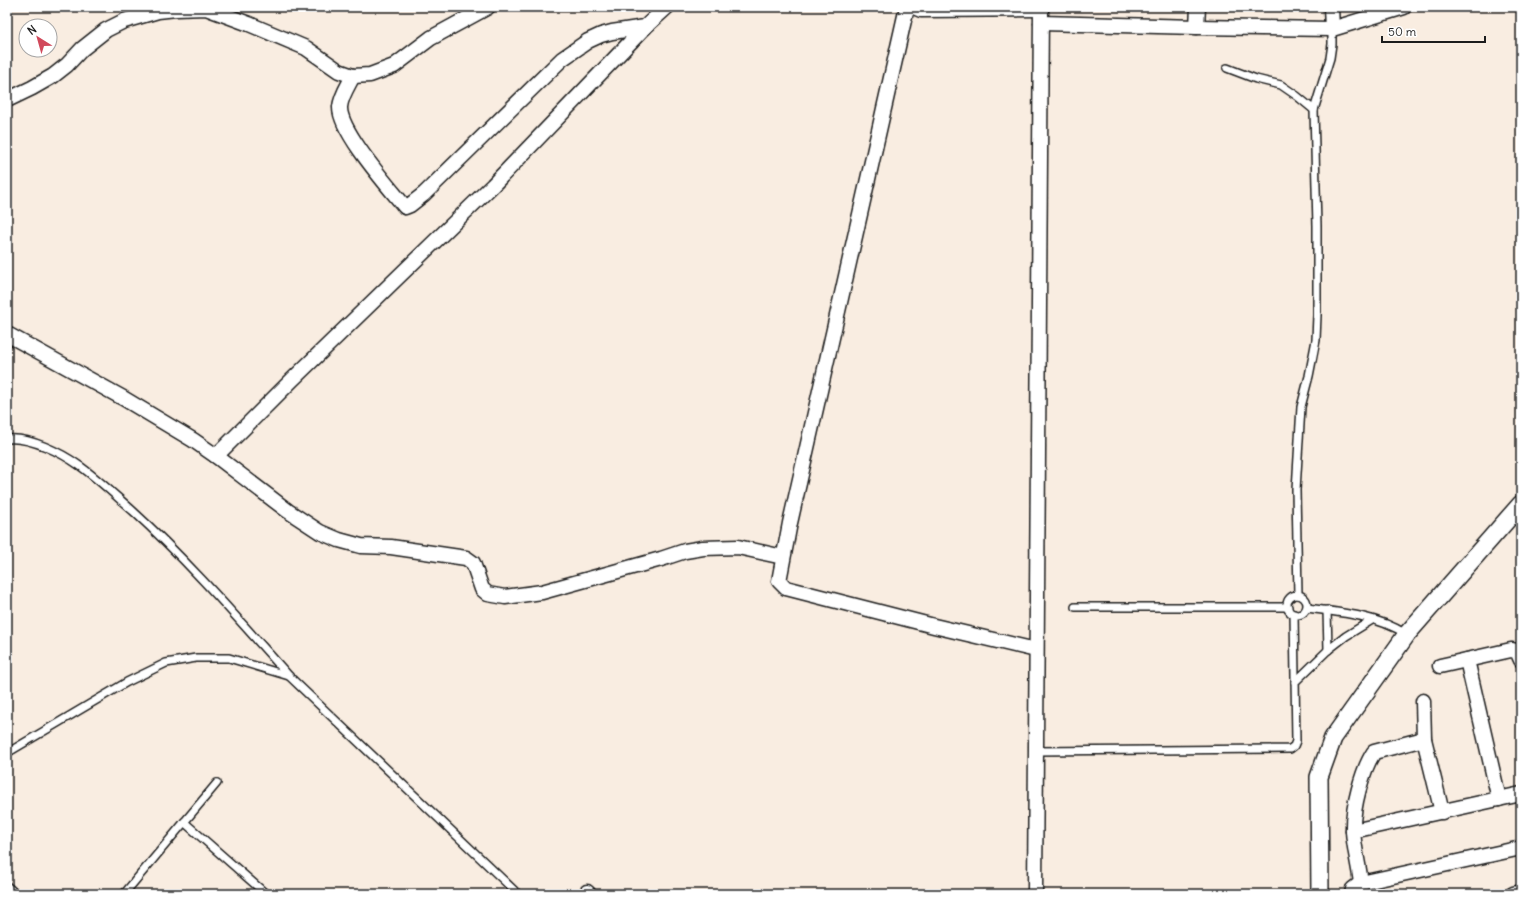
<svg xmlns="http://www.w3.org/2000/svg" width="1528" height="901" font-family="Delius,sans-serif">
	<style>
		.lines { fill: none; stroke-linecap: round; stroke-linejoin: round }
		.service-casing { stroke: #1c1c1c; stroke-width: 10 }
		.minor-casing { stroke: #1c1c1c; stroke-width: 17 }
		.tertiary-casing { stroke: #1c1c1c; stroke-width: 20 }
		.service { stroke: #fff; stroke-width: 7 }
		.minor { stroke: #fff; stroke-width: 14 }
		.tertiary { stroke: #fff; stroke-width: 17 }
	</style>
	<rect width="100%" height="100%" fill="#f9ede1"/>
	<filter id="ink" filterUnits="userSpaceOnUse"><feTurbulence type="fractalNoise" baseFrequency=".025" numOctaves="2"/><feDisplacementMap in="SourceGraphic" scale="8" xChannelSelector="R" yChannelSelector="G"/><feConvolveMatrix kernelMatrix="1 2 1 2 8 2 1 2 1" color-interpolation-filters="sRGB"/></filter>
	<g filter="url(#ink)">
		<g class="lines">
			<defs>
				<g id="service">
					<path d="M 1227,68 L 1256,79 L 1281,85 L 1297,96 L 1314,110"/>
					<path d="M 7,439 C 29,436 62,453 80,466 C 98,479 116,496 133,511 C 189,562 238,619 289,676"/>
					<path d="M 1298,595 L 1296,490 L 1301,407 L 1309,376 L 1316,340 L 1317,315 L 1317,226 L 1314,110 L 1330,58 L 1332,44 L 1332,29"/>
					<circle cx="1297" cy="605" r="10"/>
					<path d="M 1075,607 L 1288,607"/>
					<path d="M 1307,608 C 1340,612 1378,616 1406,634"/>
					<path d="M 1327,610 L 1328,650"/>
					<path d="M 1295,682 L 1328,650 L 1346,636 L 1372,620"/>
					<path d="M 1035,751 L 1290,749 L 1294,746 L 1296,741 L 1294,614"/>
					<path d="M 7,753 L 127,682 L 166,663 L 196,658 L 229,658 L 289,676 L 518,894"/>
					<path d="M 184,822 L 266,894"/>
					<path d="M 7,886 L 16,894"/>
					<path d="M 124,894 L 217,783"/>
				</g>
				<g id="minor">
					<path d="M 907,7 L 790,523 L 779,581 L 786,588 L 934,626 L 1036,650"/>
					<path d="M 914,7 L 921,10 L 1041,9"/>
					<path d="M 1041,23 L 1197,27 L 1332,29 L 1331,7"/>
					<path d="M 1197,27 L 1198,7"/>
					<path d="M 1332,29 L 1404,7"/>
					<path d="M 353,76 C 348,86 341,96 340,107 C 339,131 389,187 405,207 L 410,205 L 424,194 L 562,59 L 588,41 L 601,35 L 612,32 L 645,27 L 667,7"/>
					<path d="M 7,100 L 32,88 L 53,76 L 67,65 L 82,49 L 106,30 L 124,21 L 158,11 L 176,9 L 206,8 L 249,24 L 306,48 L 339,71 L 353,76 L 370,75 L 394,66 L 431,38 L 488,7"/>
					<path d="M 7,334 L 123,398 L 193,440 L 216,456 L 288,511 L 320,532 L 339,540 L 361,546 L 391,547 L 466,558 L 473,563 L 482,589 L 488,594 L 505,597 L 542,592 L 661,559 L 685,551 L 703,548 L 738,547 L 783,557"/>
					<path d="M 216,456 L 292,380 L 493,185 L 645,27"/>
					<path d="M 1467,660 L 1499,799"/>
					<path d="M 1440,666 L 1511,650 L 1517,651 L 1521,660"/>
					<path d="M 1423,701 L 1424,739 L 1442,812"/>
					<path d="M 1353,831 L 1521,794"/>
					<path d="M 1361,883 C 1359,866 1354,848 1353,831 C 1352,809 1362,770 1374,752 L 1424,739"/>
					<path d="M 587,892 L 589,894"/>
					<path d="M 1035,894 L 1041,7"/>
					<path d="M 1352,894 L 1353,889 L 1361,883 L 1521,848"/>
					<path d="M 1513,894 L 1521,892"/>
				</g>
				<path id="tertiary" d="M 1320,894 L 1319,777 L 1333,738 L 1407,634 L 1521,504"/>
			</defs>
			<use href="#service" class="service-casing"/>
			<use href="#minor" class="minor-casing"/>
			<use href="#tertiary" class="tertiary-casing"/>
			<use href="#service" class="service"/>
			<use href="#minor" class="minor"/>
			<use href="#tertiary" class="tertiary"/>
		</g>
	</g>
	<rect width="1528" height="901" fill="none" stroke="#fff" stroke-width="24"/>
	<rect x="12" y="12" width="1504" height="877" fill="none" stroke="#1c1c1c" stroke-width="1.5" filter="url(#ink)"/>
	<g transform="translate(38 38) rotate(323)"><circle r="19" fill="#ffffff" stroke="#a4a4a4"/>
	<path d="M0-3L7 15L0 10L-7 15Z" fill="#d1495b"/>
	<text y="-6" font-size="11" font-weight="bold" text-anchor="middle" fill="#1c1c1c">N</text>
	</g>
	<path d="M1382 36v6h103v-6" fill="none" stroke="#1c1c1c" stroke-width="2"/>
	<text x="1388" y="36" font-size="12" fill="#1c1c1c" stroke="#ffffff" stroke-width="3" paint-order="stroke">50 m</text>
</svg>
